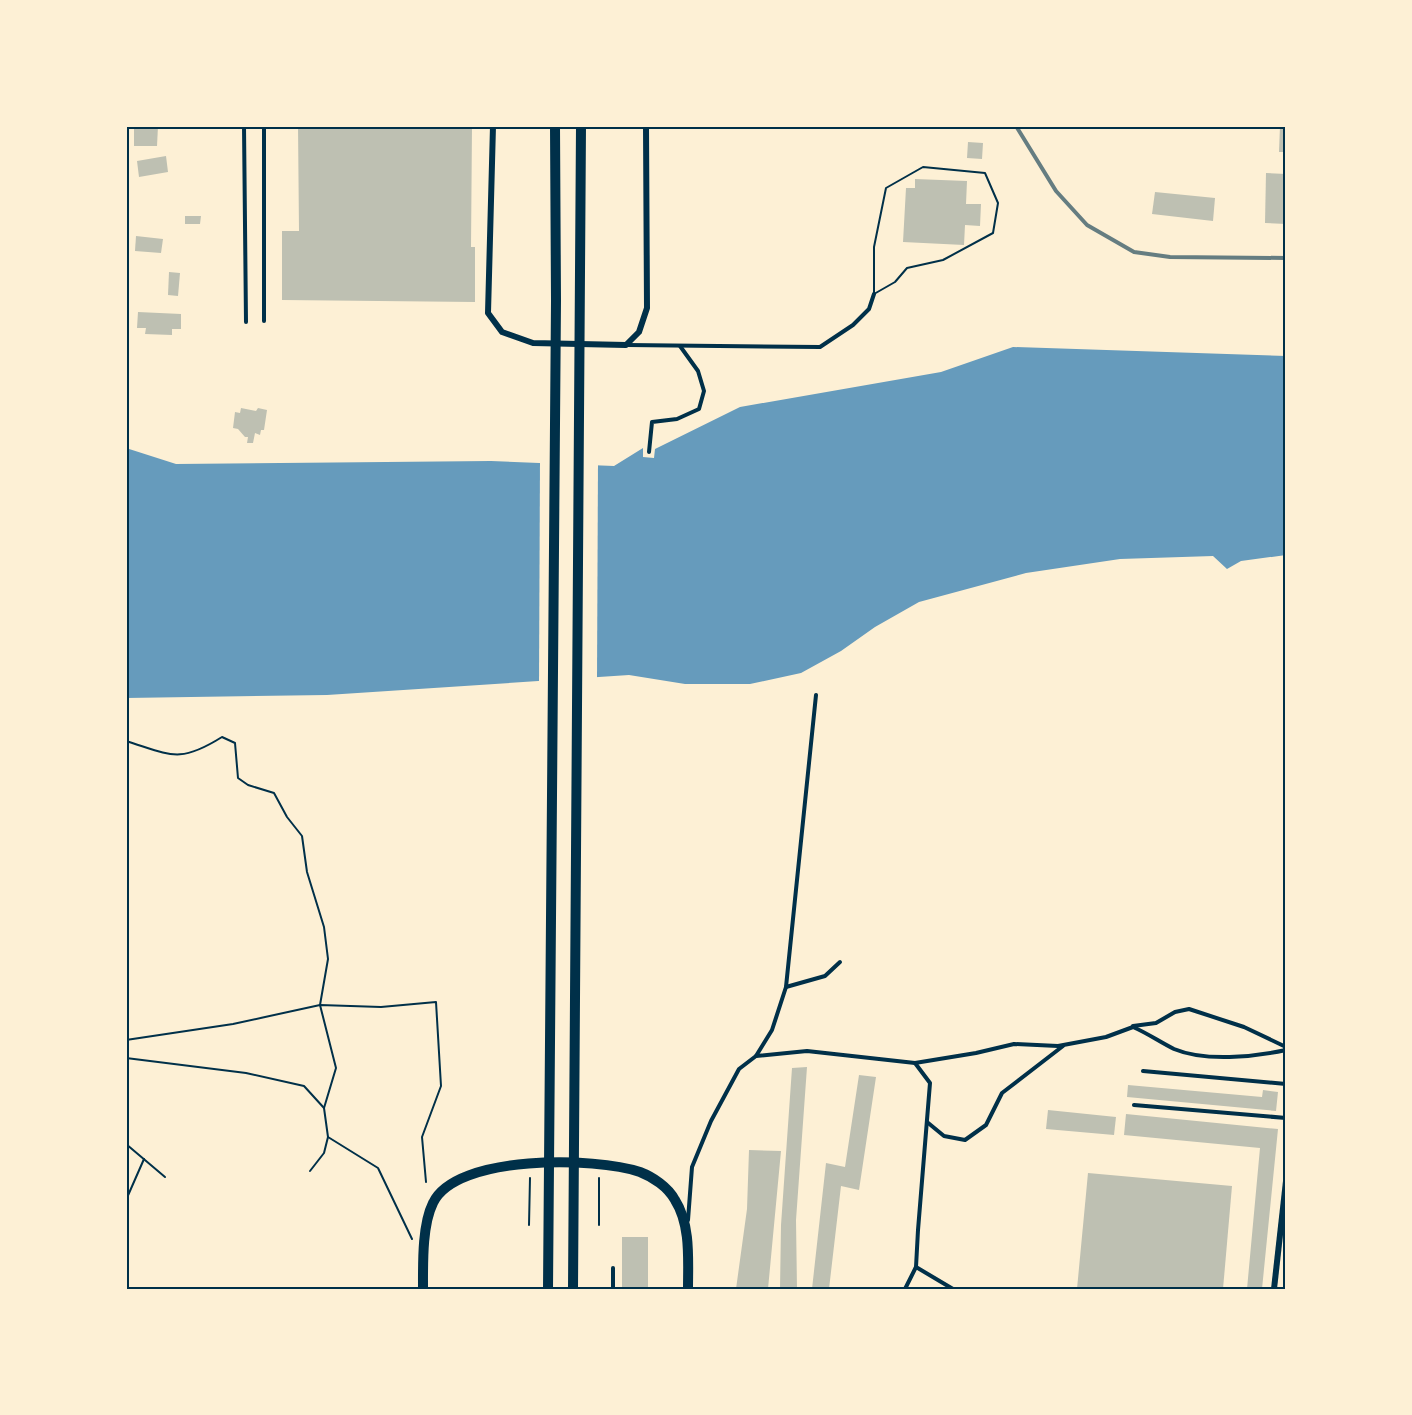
<svg xmlns="http://www.w3.org/2000/svg" width="1412" height="1415" font-family="'Noto Sans',sans-serif">
	<style>
		.water { fill: #669bbc }
		.pier { fill: #fdf0d5 }
		.building { fill: #bec0b2 }
		.lines { fill: none; stroke-linecap: round; stroke-linejoin: round }
		.path { stroke: #003049; stroke-width: 2 }
		.service { stroke: #003049; stroke-width: 4 }
		.minor { stroke: #003049; stroke-width: 6 }
		.secondary { stroke: #003049; stroke-width: 10 }
		.rail { stroke: #657d81; stroke-width: 4 }
		.neatline { fill: none; stroke: #003049; stroke-width: 2 }
	</style>
	<rect width="100%" height="100%" fill="#fdf0d5"/>
	<path class="water" d="M 1013,347 L 1286,356 L 1286,555 L 1241,561 L 1227,569 L 1213,556 L 1120,559 L 1026,573 L 919,602 L 875,627 L 841,651 L 801,673 L 750,684 L 685,684 L 629,675 L 327,695 L 126,698 L 126,448 L 176,464 L 491,461 L 614,466 L 643,448 L 643,457 L 654,458 L 655,449 L 740,407 L 941,372 Z"/>
	<path class="pier" d="M 540,460 L 598,462 L 597,680 L 539,683 Z"/>
	<g class="building">
		<path d="M 134,126 L 158,126 L 157,146 L 134,146 Z"/>
		<path d="M 298,126 L 472,126 L 471,247 L 475,247 L 475,302 L 282,300 L 282,231 L 299,231 Z"/>
		<path d="M 1280,126 L 1286,126 L 1286,152 L 1279,152 Z"/>
		<path d="M 968,142 L 983,143 L 982,159 L 967,158 Z"/>
		<path d="M 166,156 L 168,172 L 139,177 L 137,161 Z"/>
		<path d="M 1266,173 L 1286,174 L 1286,224 L 1265,223 Z"/>
		<path d="M 915,179 L 967,181 L 966,204 L 981,204 L 980,226 L 965,225 L 964,245 L 903,242 L 906,188 L 915,188 Z"/>
		<path d="M 1155,192 L 1215,198 L 1213,221 L 1152,214 Z"/>
		<path d="M 185,216 L 201,216 L 200,224 L 185,224 Z"/>
		<path d="M 136,236 L 163,239 L 161,253 L 135,251 Z"/>
		<path d="M 169,272 L 180,273 L 178,296 L 168,295 Z"/>
		<path d="M 138,312 L 181,314 L 181,329 L 172,329 L 172,335 L 145,334 L 146,328 L 137,328 Z"/>
		<path d="M 241,408 L 256,411 L 258,408 L 267,410 L 264,430 L 261,430 L 260,435 L 255,433 L 253,443 L 247,443 L 248,437 L 245,437 L 238,429 L 233,428 L 235,412 L 240,413 Z"/>
		<path d="M 807,1067 L 796,1220 L 797,1289 L 780,1289 L 781,1225 L 792,1068 Z"/>
		<path d="M 859,1075 L 876,1077 L 859,1190 L 841,1186 L 829,1289 L 812,1289 L 826,1163 L 845,1167 Z"/>
		<path d="M 1128,1085 L 1262,1097 L 1263,1090 L 1278,1092 L 1276,1111 L 1127,1097 Z"/>
		<path d="M 1048,1110 L 1116,1117 L 1114,1135 L 1046,1129 Z"/>
		<path d="M 1126,1114 L 1278,1129 L 1262,1289 L 1247,1289 L 1260,1148 L 1124,1135 Z"/>
		<path d="M 749,1150 L 781,1151 L 768,1289 L 736,1289 L 747,1209 Z"/>
		<path d="M 1088,1173 L 1232,1186 L 1223,1289 L 1077,1289 Z"/>
		<rect x="622" y="1237" width="26" height="52"/>
	</g>
	<g class="lines">
		<g class="path">
			<path d="M 923,167 L 985,173 L 998,203 L 993,233 L 943,260 L 907,268 L 895,282 L 874,294 L 874,247 L 886,188 Z"/>
			<path d="M 126,741 C 171,755 179,764 222,737 L 235,743 L 238,778 L 248,785 L 274,793 L 287,817 L 302,836 L 307,872 L 324,927 L 328,959 L 320,1005 L 336,1068 L 324,1108 L 328,1137 L 378,1168 L 412,1239"/>
			<path d="M 126,1040 L 233,1024 L 320,1005 L 381,1007 L 436,1002 L 441,1086 L 422,1137 L 426,1182"/>
			<path d="M 126,1058 L 246,1073 L 304,1086 L 324,1108"/>
			<path d="M 126,1144 L 165,1177"/>
			<path d="M 310,1171 L 324,1153 L 328,1137"/>
			<path d="M 126,1200 L 144,1159"/>
			<path d="M 529,1225 L 530,1178"/>
			<path d="M 599,1225 L 599,1178"/>
		</g>
		<g class="service">
			<path d="M 244,126 L 246,322"/>
			<path d="M 264,321 L 264,126"/>
			<path d="M 627,345 L 820,347 L 853,325 L 869,309 L 874,294"/>
			<path d="M 649,452 L 652,422 L 677,419 L 699,409 L 704,391 L 698,371 L 680,346"/>
			<path d="M 786,987 L 825,976 L 840,962"/>
			<path d="M 1133,1026 L 1156,1023 L 1175,1012 L 1189,1009 L 1244,1027 L 1286,1047"/>
			<path d="M 756,1056 L 772,1030 L 786,987 L 816,695"/>
			<path d="M 1143,1071 L 1286,1084"/>
			<path d="M 1134,1105 L 1286,1118"/>
			<path d="M 927,1122 L 944,1136 L 965,1140 L 986,1125 L 1002,1093 L 1063,1046"/>
			<path d="M 688,1220 L 692,1167 L 711,1121 L 739,1069 L 756,1056 L 807,1051 L 915,1063 L 976,1053 L 1014,1044 L 1058,1046 L 1106,1037 L 1133,1027 C 1147,1033 1160,1042 1174,1049 C 1205,1062 1254,1057 1286,1050"/>
			<path d="M 916,1267 L 953,1289"/>
			<path d="M 613,1268 L 613,1289"/>
			<path d="M 905,1289 L 916,1267 L 918,1230 L 930,1083 L 915,1063"/>
		</g>
		<g class="minor">
			<path d="M 493,126 L 488,313 L 502,332 L 533,343 L 626,345 L 639,332 L 647,308 L 646,126"/>
			<path d="M 1274,1289 L 1286,1181"/>
		</g>
		<g class="secondary">
			<path d="M 423,1289 C 423,1264 422,1225 433,1203 C 456,1154 596,1157 640,1172 C 653,1177 668,1187 675,1200 C 691,1225 688,1260 688,1289"/>
			<path d="M 548,1289 L 556,301 L 555,126"/>
			<path d="M 573,1289 L 581,126"/>
		</g>
		<path class="rail" d="M 1016,126 L 1056,191 L 1087,225 L 1134,252 L 1170,257 L 1286,258"/>
	</g>
	<rect width="1412" height="1415" fill="none" stroke="#fdf0d5" stroke-width="255"/>
	<rect x="128" y="128" width="1156" height="1160" class="neatline"/>
</svg>
